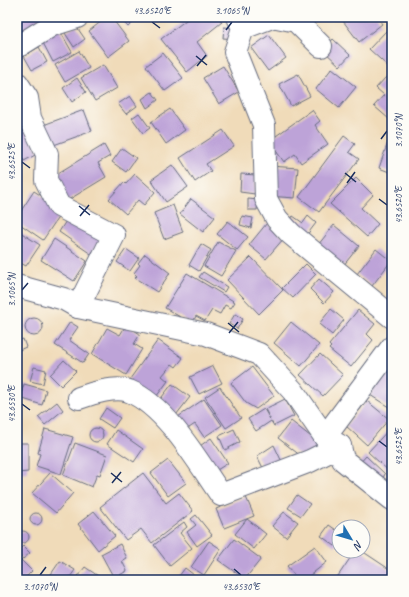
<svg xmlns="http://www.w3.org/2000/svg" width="409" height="597" font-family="Caveat,sans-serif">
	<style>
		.building { fill: #bda3d8 }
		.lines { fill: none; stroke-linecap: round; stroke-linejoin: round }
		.street-casing { stroke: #666b7e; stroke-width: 24 }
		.street { stroke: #fff; stroke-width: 22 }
		.ticks { fill: none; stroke: #1b2f5e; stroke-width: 1.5 }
		.neatline { fill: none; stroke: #1b2f5e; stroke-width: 1.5 }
		.ticks-label { font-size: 10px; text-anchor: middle; fill: #1b2f5e }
	</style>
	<rect width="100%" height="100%" fill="#fdfcf7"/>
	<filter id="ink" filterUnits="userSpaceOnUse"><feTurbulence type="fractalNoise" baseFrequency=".025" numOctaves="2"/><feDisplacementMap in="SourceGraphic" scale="8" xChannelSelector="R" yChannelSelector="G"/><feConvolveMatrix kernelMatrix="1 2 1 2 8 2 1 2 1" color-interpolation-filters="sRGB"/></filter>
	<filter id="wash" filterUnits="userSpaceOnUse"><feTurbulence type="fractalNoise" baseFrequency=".012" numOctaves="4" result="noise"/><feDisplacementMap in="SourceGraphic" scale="16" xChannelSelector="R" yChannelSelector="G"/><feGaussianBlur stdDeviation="0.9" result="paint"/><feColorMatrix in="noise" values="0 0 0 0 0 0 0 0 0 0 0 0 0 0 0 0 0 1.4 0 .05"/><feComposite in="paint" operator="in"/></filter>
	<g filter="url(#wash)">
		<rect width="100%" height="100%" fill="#f0dbb9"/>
		<g id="blocks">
			<g class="building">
				<path d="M 17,17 L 38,17 L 40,20 L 17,34 Z"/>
				<path d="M 107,17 L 111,17 L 129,41 L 108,57 L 89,31 Z"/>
				<path d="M 119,17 L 139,17 L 128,27 Z"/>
				<path d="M 190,17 L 218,17 L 222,22 L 197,42 L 207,56 L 187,72 L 161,39 Z"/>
				<path d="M 340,17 L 377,17 L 382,24 L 359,42 Z"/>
				<path d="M 76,26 L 85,39 L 74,47 L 65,33 Z"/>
				<path d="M 224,27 L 235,28 L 235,39 L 223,38 Z"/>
				<path d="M 59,29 L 72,52 L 53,62 L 41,39 Z"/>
				<path d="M 386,31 L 392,36 L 392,70 L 369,49 Z"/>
				<path d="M 269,35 L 286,58 L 268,71 L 251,48 Z"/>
				<path d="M 333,39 L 350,55 L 340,66 L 323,50 Z"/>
				<path d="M 39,47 L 47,62 L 32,70 L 24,56 Z"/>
				<path d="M 79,51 L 89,68 L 65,82 L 55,65 Z"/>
				<path d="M 163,53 L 183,78 L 165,91 L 146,66 Z"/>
				<path d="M 103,65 L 117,88 L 95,101 L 81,78 Z"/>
				<path d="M 223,66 L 239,92 L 219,104 L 203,78 Z"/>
				<path d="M 332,68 L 356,87 L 339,108 L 316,89 Z"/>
				<path d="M 298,74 L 310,96 L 291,106 L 279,84 Z"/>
				<path d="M 386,77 L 392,82 L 392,116 L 389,119 L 374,106 L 384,95 L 376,88 Z"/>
				<path d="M 77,78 L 86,92 L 72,102 L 63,88 Z"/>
				<path d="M 152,92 L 158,100 L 147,108 L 142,99 Z"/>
				<path d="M 130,96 L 137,106 L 126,114 L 118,104 Z"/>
				<path d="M 17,105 L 25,110 L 18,114 L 24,125 L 17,128 Z"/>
				<path d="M 170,109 L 185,130 L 166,144 L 151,122 Z"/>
				<path d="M 84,110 L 92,131 L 51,146 L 38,127 Z"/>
				<path d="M 312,110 L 320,121 L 315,125 L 328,144 L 301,163 L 295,154 L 284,162 L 269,141 Z"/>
				<path d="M 139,113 L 150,128 L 143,133 L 132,118 Z"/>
				<path d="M 27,129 L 39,153 L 24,161 L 17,147 L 17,134 Z"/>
				<path d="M 223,130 L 234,146 L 206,164 L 211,171 L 195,182 L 180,158 Z"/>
				<path d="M 344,136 L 355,144 L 349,152 L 359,159 L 319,212 L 299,197 Z"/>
				<path d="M 388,142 L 392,144 L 392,173 L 379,168 Z"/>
				<path d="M 104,145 L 110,156 L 98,163 L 106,177 L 65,202 L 50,178 Z"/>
				<path d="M 122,148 L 136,158 L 126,172 L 112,162 Z"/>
				<path d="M 172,165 L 188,187 L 166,202 L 151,180 Z"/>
				<path d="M 270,166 L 298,168 L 295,198 L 267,196 Z"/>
				<path d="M 135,174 L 155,192 L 144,205 L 138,200 L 126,214 L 109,199 L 124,182 L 126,184 Z"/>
				<path d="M 241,174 L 256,175 L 255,194 L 240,192 Z"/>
				<path d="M 356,178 L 373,195 L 361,208 L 378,224 L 367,237 L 330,204 Z"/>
				<path d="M 34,191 L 63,210 L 43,240 L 17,222 L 17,217 Z"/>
				<path d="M 191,199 L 215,217 L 203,232 L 180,214 Z"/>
				<path d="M 248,199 L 258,200 L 257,210 L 248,210 Z"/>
				<path d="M 173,205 L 183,232 L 164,239 L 154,213 Z"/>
				<path d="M 69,216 L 102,238 L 91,254 L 59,232 Z"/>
				<path d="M 242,216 L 253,218 L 251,228 L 240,225 Z"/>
				<path d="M 293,216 L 303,223 L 308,216 L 316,223 L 303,240 L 286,226 Z"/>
				<path d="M 228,221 L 248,237 L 237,250 L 217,234 Z"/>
				<path d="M 267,223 L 284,238 L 266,259 L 249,245 Z"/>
				<path d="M 334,225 L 359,246 L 343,266 L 318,245 Z"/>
				<path d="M 17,230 L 40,245 L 26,266 L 17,261 Z"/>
				<path d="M 54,239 L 87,261 L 74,281 L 41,260 Z"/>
				<path d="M 218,242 L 236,251 L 221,276 L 204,266 Z"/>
				<path d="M 201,244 L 211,250 L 199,271 L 189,265 Z"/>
				<path d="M 126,249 L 139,258 L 130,271 L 117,262 Z"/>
				<path d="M 376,249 L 391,261 L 372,286 L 357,274 Z"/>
				<path d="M 145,254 L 170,273 L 157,292 L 135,278 L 137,276 L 134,273 L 140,265 L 138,263 Z"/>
				<path d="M 251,257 L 283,290 L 259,314 L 227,280 Z"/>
				<path d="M 306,264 L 316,274 L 293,298 L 282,288 Z"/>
				<path d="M 203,272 L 227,287 L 224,292 L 199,277 Z"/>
				<path d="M 187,273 L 235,302 L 231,308 L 225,305 L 220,314 L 212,310 L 205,321 L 196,316 L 192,324 L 165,308 Z"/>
				<path d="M 319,279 L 334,292 L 324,303 L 310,289 Z"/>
				<path d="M 331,309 L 344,320 L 332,335 L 319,324 Z"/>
				<path d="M 358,310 L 375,324 L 367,334 L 373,340 L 351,367 L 329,349 L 331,347 L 329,345 Z"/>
				<path d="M 235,314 L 243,319 L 237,329 L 229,324 Z"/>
				<circle cx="34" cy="327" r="9"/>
				<path d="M 70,322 L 78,327 L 69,340 L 89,354 L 83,363 L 55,345 Z"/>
				<path d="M 291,322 L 319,345 L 301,366 L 274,343 Z"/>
				<path d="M 126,325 L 140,334 L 134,344 L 142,349 L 126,375 L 92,354 L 107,328 L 120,335 Z"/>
				<path d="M 23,339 L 26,347 L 17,351 L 17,341 Z"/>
				<path d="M 158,340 L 183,358 L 176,367 L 172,364 L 162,376 L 168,381 L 153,401 L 127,383 Z"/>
				<path d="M 320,354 L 343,375 L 323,396 L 300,375 Z"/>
				<path d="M 64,360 L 76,371 L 61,386 L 50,375 Z"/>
				<path d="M 391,364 L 392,364 L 392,409 L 370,395 Z"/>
				<path d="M 213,366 L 222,383 L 199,394 L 190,377 Z"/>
				<path d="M 34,367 L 46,370 L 43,384 L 30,381 Z"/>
				<path d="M 252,367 L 274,396 L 256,409 L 246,403 L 231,383 Z"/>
				<path d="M 24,384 L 46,390 L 42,405 L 20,398 Z"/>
				<path d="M 172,384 L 190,397 L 173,419 L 155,406 Z"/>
				<path d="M 220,387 L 241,418 L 226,428 L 205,397 Z"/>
				<path d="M 204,399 L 222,425 L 204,437 L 195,424 L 186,430 L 178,417 Z"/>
				<path d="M 285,399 L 294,416 L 274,426 L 271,421 L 256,431 L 248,419 L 264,409 L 270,419 L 265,409 Z"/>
				<path d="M 367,401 L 389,419 L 367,445 L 346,426 Z"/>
				<path d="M 57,402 L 63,410 L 45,425 L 38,417 Z"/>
				<path d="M 106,408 L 120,418 L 113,428 L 99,419 Z"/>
				<path d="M 291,421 L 320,444 L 306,460 L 278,438 Z"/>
				<path d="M 392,426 L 392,474 L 368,452 Z"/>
				<circle cx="96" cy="435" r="7"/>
				<path d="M 45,429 L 73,437 L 61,474 L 36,466 L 40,454 L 38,453 Z"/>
				<path d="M 234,429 L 240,442 L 225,450 L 219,436 Z"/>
				<path d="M 116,430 L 143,449 L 134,462 L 107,444 Z"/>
				<path d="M 211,438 L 228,463 L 209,475 L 193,451 Z"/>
				<path d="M 17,443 L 28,443 L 28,472 L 17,473 Z"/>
				<path d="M 75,443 L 107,455 L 100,475 L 97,474 L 92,487 L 63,475 Z"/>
				<path d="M 274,445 L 282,462 L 264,470 L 257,456 Z"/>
				<path d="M 366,456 L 385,474 L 380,484 L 359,464 Z"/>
				<path d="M 168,460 L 186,483 L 168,496 L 151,473 Z"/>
				<path d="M 50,473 L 73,493 L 56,513 L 32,493 Z"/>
				<path d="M 143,473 L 166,503 L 179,493 L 193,511 L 152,543 L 141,529 L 126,540 L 100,507 Z"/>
				<path d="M 297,495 L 310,504 L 301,516 L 288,508 Z"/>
				<path d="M 246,497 L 254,516 L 224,528 L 216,509 Z"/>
				<path d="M 94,511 L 115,536 L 98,550 L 78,524 Z"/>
				<path d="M 284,512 L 298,522 L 286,537 L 272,526 Z"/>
				<circle cx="36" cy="519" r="6"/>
				<path d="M 196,515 L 212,535 L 197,546 L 187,532 L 196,525 L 191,519 Z"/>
				<path d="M 247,519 L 266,534 L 254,549 L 235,534 Z"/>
				<path d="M 184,522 L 187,527 L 180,533 L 192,548 L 170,566 L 154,545 Z"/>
				<path d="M 329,525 L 339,532 L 339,542 L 335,546 L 321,536 Z"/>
				<circle cx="23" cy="537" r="6"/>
				<path d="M 234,539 L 261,559 L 245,579 L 218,560 Z"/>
				<path d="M 209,541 L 221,549 L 204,575 L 191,567 Z"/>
				<path d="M 120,544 L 127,558 L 122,561 L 127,571 L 114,578 L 101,554 Z"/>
				<path d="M 23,546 L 30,553 L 23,559 L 17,552 Z"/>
				<path d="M 315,546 L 327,562 L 304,580 L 298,580 L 287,566 Z"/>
				<path d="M 355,551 L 362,551 L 392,571 L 392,580 L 338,580 L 336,579 Z"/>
				<path d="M 21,560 L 32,571 L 23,580 L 17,580 L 17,565 Z"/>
				<path d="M 60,561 L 75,570 L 68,580 L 47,580 Z"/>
				<path d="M 85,567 L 104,580 L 75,580 Z"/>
				<path d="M 185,568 L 194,575 L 190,580 L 176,580 Z"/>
			</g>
		</g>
	</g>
	<g filter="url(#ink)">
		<use href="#blocks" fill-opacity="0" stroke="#666b7e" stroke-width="1"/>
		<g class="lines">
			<defs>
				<g id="street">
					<path d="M 238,17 L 243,28 L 235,52 L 264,125 L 266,199 L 277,219 L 291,234 L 392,317"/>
					<path d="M 277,17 L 296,21 L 321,46"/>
					<path d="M 243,28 L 272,17"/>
					<path d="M 17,47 L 52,25 L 77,17"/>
					<path d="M 17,83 L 27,98 L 30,118 L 47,154 L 46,180 L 59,206 L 114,235 L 78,307"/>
					<path d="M 17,286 L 64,299 L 78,307 L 206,334 L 259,354 L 293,391 L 325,437 L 340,446 L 343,460 L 392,499"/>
					<path d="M 79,398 C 92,393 116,386 129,391 C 167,407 198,462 221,495 L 310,461 L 340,446"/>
					<path d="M 325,437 L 392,347"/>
				</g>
			</defs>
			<use href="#street" class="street-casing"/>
			<use href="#street" class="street"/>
		</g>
	</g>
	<path class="ticks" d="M 152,22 L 160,28M 226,30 L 232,22M 196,56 L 207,65M 197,66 L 206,55M 381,139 L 387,131M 22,162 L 30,168M 345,173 L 356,182M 347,183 L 355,172M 379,199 L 387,205M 79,206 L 90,215M 80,216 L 89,205M 22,290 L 28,283M 228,323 L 239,332M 229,333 L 238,322M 22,404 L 30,410M 379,441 L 387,447M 111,473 L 122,482M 112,483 L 121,472M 234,569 L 241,575M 40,575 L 46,567"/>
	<rect width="409" height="597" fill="none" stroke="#fdfcf7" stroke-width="44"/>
	<g transform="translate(351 539) rotate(128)"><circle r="19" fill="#fdfcf7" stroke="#a3aaba"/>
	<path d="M0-3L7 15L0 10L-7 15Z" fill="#1f6fb2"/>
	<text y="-6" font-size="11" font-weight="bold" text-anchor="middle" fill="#1b2f5e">N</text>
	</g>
	<rect x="22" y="22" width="365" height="553" class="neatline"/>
	<g class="ticks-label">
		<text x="152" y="14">43.6520°E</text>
		<text x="232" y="14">3.1065°N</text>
		<text transform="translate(398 131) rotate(-90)" y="4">3.1070°N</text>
		<text transform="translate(11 162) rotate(-90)" y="4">43.6525°E</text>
		<text transform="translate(398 205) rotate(-90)" y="4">43.6520°E</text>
		<text transform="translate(11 290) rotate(-90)" y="4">3.1065°N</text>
		<text transform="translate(11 404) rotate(-90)" y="4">43.6530°E</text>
		<text transform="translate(398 447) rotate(-90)" y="4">43.6525°E</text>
		<text x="40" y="590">3.1070°N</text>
		<text x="241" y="590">43.6530°E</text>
	</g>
</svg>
